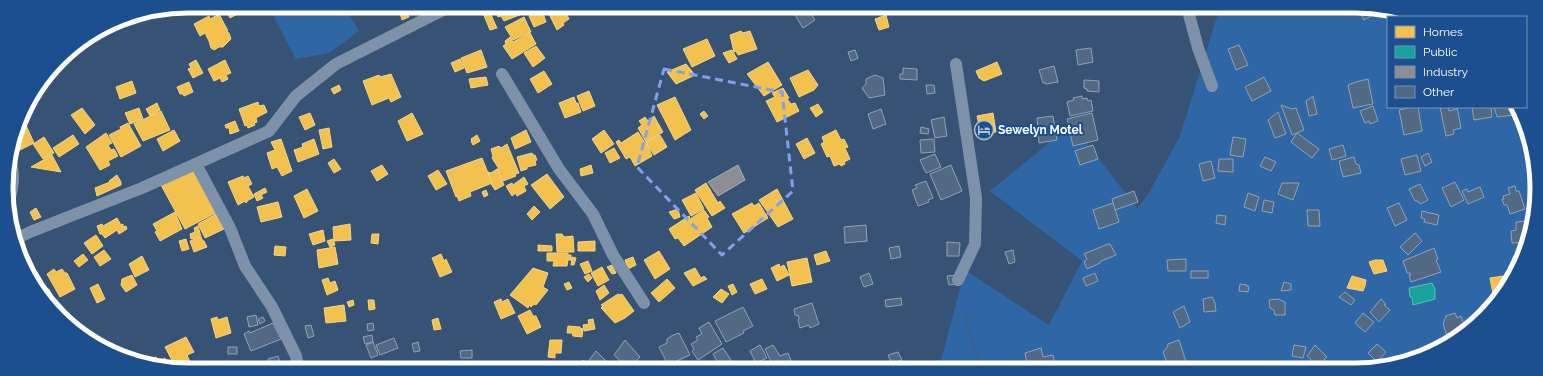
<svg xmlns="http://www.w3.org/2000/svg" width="1543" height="376" font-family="Raleway,sans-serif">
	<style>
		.green { fill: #2f66a5 }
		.homes { fill: #f2c14e; stroke: #f6d483 }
		.public { fill: #17a398; stroke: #5dbfb7 }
		.industry { fill: #8d8d92; stroke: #afafb3 }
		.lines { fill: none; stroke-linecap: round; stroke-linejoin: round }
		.stream { stroke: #3b618d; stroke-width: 3 }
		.building { fill: #526984; stroke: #92a2b6 }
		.minor { stroke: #7d92a8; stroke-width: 12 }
		.marked { fill: none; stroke: #839eea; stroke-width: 3; stroke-dasharray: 8 5; stroke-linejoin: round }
		.labels { text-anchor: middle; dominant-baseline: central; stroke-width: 4; stroke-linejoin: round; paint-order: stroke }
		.poi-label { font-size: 12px; font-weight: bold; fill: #fff; stroke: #1b4f8f; text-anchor: start }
		.rim { fill: none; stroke: #fff; stroke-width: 5 }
	</style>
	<rect width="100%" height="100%" fill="#365274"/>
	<g class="green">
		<path d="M 268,6 L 344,6 L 359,31 L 329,53 L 296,59 Z"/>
		<path d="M 1220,7 L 1379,8 L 1407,17 L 1388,17 L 1388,107 L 1514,107 L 1531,141 L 1535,212 L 1518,269 L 1484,317 L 1435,351 L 1379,368 L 939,368 L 965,270 L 1049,325 L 1082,261 L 990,191 L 1072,124 L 1137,208 L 1147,196 L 1180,136 Z"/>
	</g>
	<g class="homes">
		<path d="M 224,6 L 253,6 L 254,8 L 244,13 L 243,11 L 230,18 Z"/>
		<path d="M 398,6 L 405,6 L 409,17 L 402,20 Z"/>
		<path d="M 424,6 L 436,6 L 425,11 Z"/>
		<path d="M 480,6 L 487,6 L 497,28 L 490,30 Z"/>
		<path d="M 493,6 L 519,6 L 522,14 L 504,21 L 501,16 L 498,17 Z"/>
		<path d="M 545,6 L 563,7 L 569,19 L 563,23 L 564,25 L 557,30 Z"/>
		<path d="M 542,10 L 546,22 L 534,27 L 529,16 Z"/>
		<path d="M 219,14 L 228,31 L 226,32 L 229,33 L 231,39 L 223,47 L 219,47 L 214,50 L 211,48 L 209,41 L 205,33 L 200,36 L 194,24 L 209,16 L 210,19 Z"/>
		<path d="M 886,15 L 889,27 L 879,30 L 875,19 Z"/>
		<path d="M 524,17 L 531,32 L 513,40 L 505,27 Z"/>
		<path d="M 741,31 L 743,33 L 750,31 L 757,49 L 738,55 L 736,51 L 734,52 L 730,35 Z"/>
		<path d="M 530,33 L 536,44 L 512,59 L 503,46 L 506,44 L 505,41 L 510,37 L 513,42 Z"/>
		<path d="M 707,39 L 715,56 L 692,67 L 683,49 Z"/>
		<path d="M 536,46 L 545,58 L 533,67 L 524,53 Z"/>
		<path d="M 481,50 L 487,67 L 467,73 L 461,58 Z"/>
		<path d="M 732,50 L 737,59 L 729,63 L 723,53 Z"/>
		<path d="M 460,59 L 464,68 L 455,72 L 451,63 Z"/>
		<path d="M 196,60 L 203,73 L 193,78 L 188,69 L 191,68 L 189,64 Z"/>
		<path d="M 225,60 L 231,73 L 226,75 L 228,79 L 222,82 L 220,78 L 214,81 L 208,69 Z"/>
		<path d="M 768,62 L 782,85 L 764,96 L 747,74 Z"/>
		<path d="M 997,62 L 1002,74 L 984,81 L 979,78 L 976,71 Z"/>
		<path d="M 59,63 L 62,67 L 45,82 L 45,81 Z"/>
		<path d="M 686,64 L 695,75 L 676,84 L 667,72 Z"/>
		<path d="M 808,70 L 818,85 L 814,90 L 799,97 L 790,78 Z"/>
		<path d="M 544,71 L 552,84 L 538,93 L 530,79 Z"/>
		<path d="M 391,74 L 401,97 L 391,102 L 389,98 L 372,105 L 363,81 L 379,75 L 380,77 Z"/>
		<path d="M 486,77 L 488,85 L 471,88 L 469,79 Z"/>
		<path d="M 132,81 L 136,93 L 120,99 L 116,87 Z"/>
		<path d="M 189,82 L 193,92 L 184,96 L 183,94 L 180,94 L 177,87 Z"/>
		<path d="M 339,85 L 341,90 L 334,94 L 331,89 Z"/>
		<path d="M 783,88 L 789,98 L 787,99 L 791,104 L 795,103 L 799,111 L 777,122 L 766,101 L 775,97 L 772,93 Z"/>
		<path d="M 589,91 L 595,106 L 583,111 L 577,96 Z"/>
		<path d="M 574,97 L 576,103 L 578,103 L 581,112 L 565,118 L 559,103 Z"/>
		<path d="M 675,97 L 691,130 L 675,140 L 657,105 Z"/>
		<path d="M 258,102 L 259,106 L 264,105 L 267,112 L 256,118 L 257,122 L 254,123 L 255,125 L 248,128 L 247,125 L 245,126 L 239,109 Z"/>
		<path d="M 157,103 L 160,110 L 150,116 L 146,109 Z"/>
		<path d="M 818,104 L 823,112 L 816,117 L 810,108 Z"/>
		<path d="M 82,108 L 95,125 L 85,134 L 71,115 Z"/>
		<path d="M 139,108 L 143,119 L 130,124 L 125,113 Z"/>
		<path d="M 161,111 L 170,130 L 143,141 L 134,124 Z"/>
		<path d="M 704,111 L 708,116 L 704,119 L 700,114 Z"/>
		<path d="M 310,113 L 315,125 L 305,130 L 299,117 Z"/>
		<path d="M 412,113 L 423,134 L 407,141 L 398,121 Z"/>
		<path d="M 993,113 L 996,132 L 981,134 L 977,116 Z"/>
		<path d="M 654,116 L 663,132 L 646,142 L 638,128 L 642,125 L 639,121 L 645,117 L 648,121 Z"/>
		<path d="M 235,121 L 239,131 L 230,134 L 229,128 L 226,128 L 225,125 Z"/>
		<path d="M 25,123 L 34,143 L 18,151 L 15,144 L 20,125 Z"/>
		<path d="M 128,123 L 141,146 L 121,157 L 109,135 L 121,129 L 120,127 Z"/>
		<path d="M 329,128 L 332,147 L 323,149 L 319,130 Z"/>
		<path d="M 174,130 L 180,141 L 163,151 L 157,139 Z"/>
		<path d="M 526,130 L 531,142 L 515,149 L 511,138 Z"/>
		<path d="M 604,130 L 614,144 L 601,153 L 592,139 Z"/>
		<path d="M 836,130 L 841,140 L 844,139 L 848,147 L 845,148 L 850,159 L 844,162 L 845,164 L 841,166 L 840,164 L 834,166 L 830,156 L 827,157 L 821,144 L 824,142 L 822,137 Z"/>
		<path d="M 638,132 L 645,143 L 646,143 L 648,146 L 652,156 L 635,166 L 630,157 L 626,159 L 616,142 L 619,140 L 621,143 Z"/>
		<path d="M 106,133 L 112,143 L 108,145 L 111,150 L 114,149 L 118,156 L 108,161 L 110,165 L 100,170 L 86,147 Z"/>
		<path d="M 73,135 L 79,144 L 59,157 L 53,148 Z"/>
		<path d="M 477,135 L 480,141 L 473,145 L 471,141 L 472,140 L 471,139 Z"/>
		<path d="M 660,135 L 667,147 L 654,155 L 646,142 Z"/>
		<path d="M 44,137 L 54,153 L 43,159 L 33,144 Z"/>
		<path d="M 807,138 L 815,153 L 804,159 L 796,144 Z"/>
		<path d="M 281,139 L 292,171 L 282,176 L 277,167 L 272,169 L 267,153 L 275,150 L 271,142 Z"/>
		<path d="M 314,139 L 319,154 L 298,162 L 294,150 L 303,147 L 302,144 Z"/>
		<path d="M 507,144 L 519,173 L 515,174 L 516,176 L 503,181 L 497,169 L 499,169 L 492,158 L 493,156 L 491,149 L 499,146 L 501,148 Z"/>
		<path d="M 614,148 L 620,158 L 610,163 L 605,153 Z"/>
		<path d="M 532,153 L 533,155 L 535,155 L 537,160 L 535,161 L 536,165 L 527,167 L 527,169 L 521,171 L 517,157 Z"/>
		<path d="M 52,155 L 61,172 L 31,167 Z"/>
		<path d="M 482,158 L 492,183 L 470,192 L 471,196 L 459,201 L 457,196 L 456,197 L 446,171 Z"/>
		<path d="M 334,159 L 341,169 L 334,173 L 328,163 Z"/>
		<path d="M 382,165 L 388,174 L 377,181 L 371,171 Z"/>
		<path d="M 591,165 L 593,173 L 581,176 L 580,169 Z"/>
		<path d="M 194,167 L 219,211 L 185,229 L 161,185 Z"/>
		<path d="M 497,169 L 504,185 L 495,190 L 491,184 L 492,183 L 488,172 L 491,173 Z"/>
		<path d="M 438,170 L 447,184 L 436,190 L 428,176 Z"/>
		<path d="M 547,174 L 564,197 L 550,209 L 531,185 Z"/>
		<path d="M 117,175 L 121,182 L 121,185 L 97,196 L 95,188 L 110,182 L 109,181 Z"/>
		<path d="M 243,176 L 244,178 L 248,176 L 252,184 L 248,186 L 254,197 L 247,201 L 247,202 L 246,203 L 245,201 L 238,205 L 228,182 Z"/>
		<path d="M 524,177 L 528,184 L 524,186 L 526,191 L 517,196 L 516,193 L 512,196 L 506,186 L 512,183 L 513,185 Z"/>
		<path d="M 706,183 L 718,203 L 720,201 L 725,208 L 712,216 L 695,190 Z"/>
		<path d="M 265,188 L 267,192 L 261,195 L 263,198 L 257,201 L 254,194 Z"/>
		<path d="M 307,189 L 318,211 L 304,218 L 294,196 Z"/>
		<path d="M 777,189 L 793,219 L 778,227 L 759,200 Z"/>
		<path d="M 486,190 L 488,195 L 484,197 L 482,192 Z"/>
		<path d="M 696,193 L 704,209 L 691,216 L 682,200 Z"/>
		<path d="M 278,202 L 282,217 L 261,222 L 257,207 Z"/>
		<path d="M 752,203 L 754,206 L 759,203 L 768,218 L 744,233 L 732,214 Z"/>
		<path d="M 534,206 L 540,212 L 532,220 L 527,214 Z"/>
		<path d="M 36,208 L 41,217 L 34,220 L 30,212 Z"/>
		<path d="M 678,209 L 680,217 L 674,219 L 669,212 Z"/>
		<path d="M 704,210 L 709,217 L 707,218 L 712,227 L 684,246 L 678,238 L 675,239 L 669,229 L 689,216 L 690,219 Z"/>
		<path d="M 175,212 L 182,229 L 160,241 L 155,232 L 157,231 L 153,224 Z"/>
		<path d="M 216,214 L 224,229 L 205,238 L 198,224 Z"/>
		<path d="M 117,218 L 121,225 L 123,224 L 123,227 L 126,226 L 127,229 L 119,234 L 117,230 L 105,238 L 102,234 L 100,234 L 97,226 L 102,224 L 103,226 Z"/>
		<path d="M 350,224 L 351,240 L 334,241 L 333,227 Z"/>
		<path d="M 198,226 L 201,237 L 191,239 L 190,234 L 195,232 L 194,228 Z"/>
		<path d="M 323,230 L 325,241 L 313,245 L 309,234 Z"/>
		<path d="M 372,234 L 379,234 L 378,244 L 371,243 Z"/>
		<path d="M 556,234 L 562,234 L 564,237 L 573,236 L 574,252 L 557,252 Z"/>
		<path d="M 96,235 L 103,246 L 92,254 L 84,243 Z"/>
		<path d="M 201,237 L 203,241 L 204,241 L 207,247 L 194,252 L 190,241 Z"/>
		<path d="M 186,239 L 189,249 L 182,251 L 179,241 Z"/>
		<path d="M 333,239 L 335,245 L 330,247 L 327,241 Z"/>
		<path d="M 595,241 L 595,251 L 578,251 L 578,242 Z"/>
		<path d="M 538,245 L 552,246 L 552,251 L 538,251 Z"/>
		<path d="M 275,246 L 286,247 L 285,256 L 274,255 Z"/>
		<path d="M 335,247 L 338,264 L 319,268 L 317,250 Z"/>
		<path d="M 104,250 L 111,259 L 100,266 L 94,257 Z"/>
		<path d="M 659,251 L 670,269 L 655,279 L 644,260 Z"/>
		<path d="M 826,251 L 830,261 L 817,265 L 814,255 Z"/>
		<path d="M 547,253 L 568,253 L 568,255 L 571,255 L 571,260 L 568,260 L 567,266 L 553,266 L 554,261 L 547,261 Z"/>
		<path d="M 83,254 L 88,260 L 79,267 L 74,261 Z"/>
		<path d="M 441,254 L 444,261 L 446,259 L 452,272 L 440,277 L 432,258 Z"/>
		<path d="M 142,256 L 149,270 L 135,277 L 129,264 Z"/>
		<path d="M 572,257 L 576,258 L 574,265 L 571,265 Z"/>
		<path d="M 633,257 L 636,265 L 628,269 L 625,260 Z"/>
		<path d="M 807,258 L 812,282 L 792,286 L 787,262 Z"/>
		<path d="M 1375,260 L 1383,260 L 1387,271 L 1374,274 L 1369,262 Z"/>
		<path d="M 588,261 L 592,271 L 585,274 L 580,264 Z"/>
		<path d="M 779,264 L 780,267 L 784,265 L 789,275 L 777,281 L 771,268 Z"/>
		<path d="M 612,265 L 616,273 L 612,274 L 607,267 Z"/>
		<path d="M 602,267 L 609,280 L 598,286 L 591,273 Z"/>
		<path d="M 533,268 L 548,273 L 543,287 L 548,290 L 536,305 L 534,304 L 531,307 L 529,305 L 528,308 L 510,295 Z"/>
		<path d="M 695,268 L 701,278 L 704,276 L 707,279 L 693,286 L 684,273 Z"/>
		<path d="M 54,269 L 56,272 L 62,269 L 65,273 L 67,273 L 75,289 L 60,297 L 47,274 Z"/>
		<path d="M 589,274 L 592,278 L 588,282 L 584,277 Z"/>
		<path d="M 132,275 L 137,285 L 126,292 L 121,285 L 122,279 Z"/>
		<path d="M 1352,276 L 1366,280 L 1365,286 L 1363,291 L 1347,288 Z"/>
		<path d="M 1503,276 L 1505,287 L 1501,292 L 1493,294 L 1490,278 Z"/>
		<path d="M 328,278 L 330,283 L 335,281 L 338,290 L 327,295 L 322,280 Z"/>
		<path d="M 667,279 L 675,288 L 659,302 L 651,293 Z"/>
		<path d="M 762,279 L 767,289 L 755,294 L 750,284 Z"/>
		<path d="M 569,282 L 572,288 L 567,290 L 564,284 Z"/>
		<path d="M 98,284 L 105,299 L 97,303 L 90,288 Z"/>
		<path d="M 733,284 L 737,292 L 732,295 L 728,286 Z"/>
		<path d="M 604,285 L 609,293 L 600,300 L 596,291 Z"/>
		<path d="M 49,289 L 53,298 L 47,301 L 41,293 Z"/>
		<path d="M 721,289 L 729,294 L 722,303 L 713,297 Z"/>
		<path d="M 618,294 L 620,295 L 622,294 L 634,311 L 625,318 L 615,323 L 601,308 L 603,306 L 601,305 Z"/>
		<path d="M 501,299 L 502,302 L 508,299 L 515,313 L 501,319 L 494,302 Z"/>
		<path d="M 353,300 L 354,305 L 349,307 L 347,302 Z"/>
		<path d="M 368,300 L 374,300 L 375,309 L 369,310 Z"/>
		<path d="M 344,305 L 346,321 L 326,323 L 324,308 Z"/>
		<path d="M 530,310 L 533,316 L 536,316 L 541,327 L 527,334 L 518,316 Z"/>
		<path d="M 217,317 L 218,320 L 227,317 L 231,333 L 216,338 L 211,319 Z"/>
		<path d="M 438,318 L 441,329 L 434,330 L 432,320 Z"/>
		<path d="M 593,319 L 595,329 L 584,331 L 583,325 L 589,324 L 588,320 Z"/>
		<path d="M 568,326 L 580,327 L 580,328 L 583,329 L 582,337 L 573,336 L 572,333 L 567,333 Z"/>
		<path d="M 186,337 L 194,352 L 187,355 L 190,362 L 176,368 L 165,347 Z"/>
		<path d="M 550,340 L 562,340 L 561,353 L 555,353 L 555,358 L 548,357 Z"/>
		<path d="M 156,357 L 160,367 L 143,361 Z"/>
		<path d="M 165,358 L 166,362 L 170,360 L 174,366 L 167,368 L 163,359 Z"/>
	</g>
	<path class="public" d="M 1432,283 L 1435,289 L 1435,299 L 1413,305 L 1412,297 L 1410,297 L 1409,288 Z"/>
	<path class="industry" d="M 738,165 L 745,180 L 718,196 L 708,182 Z"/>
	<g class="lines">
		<path class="stream" d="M 965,313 C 969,333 974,351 985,368"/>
	</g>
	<g class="building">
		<path d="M 807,7 L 815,20 L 803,28 L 795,15 Z"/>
		<path d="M 1363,8 L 1369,8 L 1373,15 L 1364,20 L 1359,10 Z"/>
		<path d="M 1239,45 L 1248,65 L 1236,70 L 1228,49 Z"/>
		<path d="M 1091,48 L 1093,62 L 1078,65 L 1076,50 Z"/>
		<path d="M 855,50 L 858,58 L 851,61 L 848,52 Z"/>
		<path d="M 1054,66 L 1058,82 L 1046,84 L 1045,83 L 1043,83 L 1039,70 Z"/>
		<path d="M 903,68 L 917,69 L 917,80 L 900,79 L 900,74 L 903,74 Z"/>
		<path d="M 875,75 L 883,78 L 885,95 L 869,98 L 862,88 L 866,84 L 866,79 Z"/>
		<path d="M 1264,77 L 1271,91 L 1252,101 L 1245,87 Z"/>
		<path d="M 1368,79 L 1373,104 L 1353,108 L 1348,85 L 1356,82 Z"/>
		<path d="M 1084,80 L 1099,81 L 1099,92 L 1087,91 L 1087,89 L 1084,88 Z"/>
		<path d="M 926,85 L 934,85 L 935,93 L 927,94 Z"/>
		<path d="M 1082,96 L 1082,99 L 1087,98 L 1088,101 L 1091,100 L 1093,111 L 1070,116 L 1067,102 L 1074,100 L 1073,98 Z"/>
		<path d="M 1313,96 L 1317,114 L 1309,116 L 1306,101 Z"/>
		<path d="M 1281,105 L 1292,109 L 1296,108 L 1304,130 L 1292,135 Z"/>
		<path d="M 1373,106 L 1378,121 L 1370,124 L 1369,121 L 1365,123 L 1360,111 Z"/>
		<path d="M 1412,107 L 1418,107 L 1422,131 L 1404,135 L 1399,110 Z"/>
		<path d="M 1440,107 L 1448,107 L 1449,111 L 1457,109 L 1457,107 L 1461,128 L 1453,130 L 1454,134 L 1446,136 Z"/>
		<path d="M 1472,107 L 1491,107 L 1492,117 L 1474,120 Z"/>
		<path d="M 1494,107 L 1514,107 L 1517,112 L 1515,112 L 1515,115 L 1497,117 Z"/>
		<path d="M 881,109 L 886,124 L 873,129 L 868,114 Z"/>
		<path d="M 1278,112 L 1286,134 L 1275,138 L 1268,120 Z"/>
		<path d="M 1092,113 L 1098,140 L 1073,146 L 1067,119 Z"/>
		<path d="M 1053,116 L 1057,140 L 1039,143 L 1037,118 Z"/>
		<path d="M 944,117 L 947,136 L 935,138 L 931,120 Z"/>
		<path d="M 921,127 L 929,129 L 928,134 L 920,133 Z"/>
		<path d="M 1297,133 L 1319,149 L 1312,158 L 1291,142 Z"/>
		<path d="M 1233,137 L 1246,139 L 1243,157 L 1230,155 Z"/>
		<path d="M 934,139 L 935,152 L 921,153 L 920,140 Z"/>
		<path d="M 1093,145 L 1098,159 L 1080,165 L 1075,151 Z"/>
		<path d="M 1343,145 L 1346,156 L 1332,160 L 1329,149 Z"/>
		<path d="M 1428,153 L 1432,162 L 1425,166 L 1421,157 Z"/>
		<path d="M 935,154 L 941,167 L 926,173 L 920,160 Z"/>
		<path d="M 1417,155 L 1421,171 L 1405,175 L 1401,159 Z"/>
		<path d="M 1265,157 L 1276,162 L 1271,171 L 1260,166 Z"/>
		<path d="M 1354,157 L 1356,164 L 1359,165 L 1361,173 L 1343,177 L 1339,161 Z"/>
		<path d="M 1219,159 L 1233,159 L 1233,172 L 1218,171 Z"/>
		<path d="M 1211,161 L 1215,178 L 1203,181 L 1199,164 Z"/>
		<path d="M 951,165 L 962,191 L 941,200 L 930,174 Z"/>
		<path d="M 926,181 L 933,198 L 928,200 L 929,202 L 918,206 L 912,190 L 917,188 L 915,185 Z"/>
		<path d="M 1455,182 L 1464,200 L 1451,207 L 1442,188 Z"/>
		<path d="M 1282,183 L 1299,183 L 1293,200 L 1278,194 Z"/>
		<path d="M 1420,184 L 1428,200 L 1420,204 L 1418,201 L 1415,201 L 1409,189 Z"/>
		<path d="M 1515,186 L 1516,191 L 1519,191 L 1525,209 L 1510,214 L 1507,205 L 1504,205 L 1502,199 L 1504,199 L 1503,196 L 1510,194 L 1508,188 Z"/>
		<path d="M 1480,187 L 1484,197 L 1468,204 L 1462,191 L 1467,189 L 1468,192 Z"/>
		<path d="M 1134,191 L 1138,202 L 1115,210 L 1112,199 Z"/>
		<path d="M 1248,193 L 1259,197 L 1255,211 L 1244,207 Z"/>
		<path d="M 1264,200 L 1274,202 L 1272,213 L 1262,211 Z"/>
		<path d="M 1113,203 L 1119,222 L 1099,229 L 1093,210 Z"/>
		<path d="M 1399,203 L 1407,220 L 1395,226 L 1387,208 Z"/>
		<path d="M 1307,210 L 1319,210 L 1320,226 L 1308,226 Z"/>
		<path d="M 1422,211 L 1439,215 L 1437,225 L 1424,222 L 1425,219 L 1421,218 Z"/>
		<path d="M 1217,215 L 1226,216 L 1225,225 L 1216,223 Z"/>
		<path d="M 1526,221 L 1528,237 L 1526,242 L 1512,243 L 1511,231 L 1516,230 L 1516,222 Z"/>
		<path d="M 866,225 L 867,241 L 845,243 L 844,227 Z"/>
		<path d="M 1415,233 L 1422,241 L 1408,255 L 1400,247 Z"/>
		<path d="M 947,242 L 960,243 L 959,256 L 947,256 Z"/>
		<path d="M 1108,244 L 1110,244 L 1116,255 L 1101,261 L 1100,263 L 1087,269 L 1084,262 L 1087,259 L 1084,254 Z"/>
		<path d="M 899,246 L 901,257 L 891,259 L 889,248 Z"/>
		<path d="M 1434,248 L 1438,259 L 1436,260 L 1441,272 L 1411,282 L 1409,275 L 1411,275 L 1410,273 L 1407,273 L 1403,261 Z"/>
		<path d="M 1013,250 L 1015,262 L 1009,264 L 1005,252 Z"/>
		<path d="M 1186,259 L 1186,271 L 1168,271 L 1167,260 Z"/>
		<rect x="1191" y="271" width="17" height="7"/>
		<path d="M 869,273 L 873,284 L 864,287 L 860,277 Z"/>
		<path d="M 1095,273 L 1098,281 L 1086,286 L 1083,278 Z"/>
		<path d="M 957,275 L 958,284 L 949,285 L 947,276 Z"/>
		<path d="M 1284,282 L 1291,284 L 1291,290 L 1281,291 Z"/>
		<path d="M 1240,284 L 1247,285 L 1246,286 L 1249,286 L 1248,292 L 1239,291 Z"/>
		<path d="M 1345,292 L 1355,300 L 1351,305 L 1339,297 Z"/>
		<path d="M 1212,297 L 1215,303 L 1216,311 L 1204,312 L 1203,299 Z"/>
		<path d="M 901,298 L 902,305 L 886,307 L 885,300 Z"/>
		<path d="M 1278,299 L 1285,302 L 1285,315 L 1275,315 L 1274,310 L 1270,308 L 1269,300 Z"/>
		<path d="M 1381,299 L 1386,304 L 1384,305 L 1390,310 L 1379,322 L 1370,312 Z"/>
		<path d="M 812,303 L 819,324 L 810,328 L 809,325 L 800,328 L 798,320 L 799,318 L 798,315 L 797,316 L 795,315 L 794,309 Z"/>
		<path d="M 1184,306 L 1190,322 L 1180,328 L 1173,312 Z"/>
		<path d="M 743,307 L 753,326 L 743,331 L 744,333 L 726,342 L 715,321 Z"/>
		<path d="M 1363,313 L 1374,322 L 1365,332 L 1355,323 Z"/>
		<path d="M 1455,313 L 1457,318 L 1461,316 L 1466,330 L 1449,342 L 1443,324 L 1446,316 Z"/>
		<path d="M 256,315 L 258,325 L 249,327 L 247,317 Z"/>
		<path d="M 263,317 L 265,321 L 260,324 L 258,319 Z"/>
		<path d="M 709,322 L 722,344 L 698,360 L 692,351 L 694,349 L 691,344 L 698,340 L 696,337 L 702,334 L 699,328 Z"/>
		<path d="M 273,323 L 281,339 L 251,351 L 244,334 L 249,331 L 250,333 Z"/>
		<path d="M 373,323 L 374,330 L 368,331 L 367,324 Z"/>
		<path d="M 311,325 L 314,336 L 308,338 L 305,326 Z"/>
		<path d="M 679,333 L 690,355 L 668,365 L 659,347 L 667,343 L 667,339 L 673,335 Z"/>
		<path d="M 372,335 L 373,342 L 365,344 L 363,337 Z"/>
		<path d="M 394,338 L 398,348 L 380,355 L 376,345 Z"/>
		<path d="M 625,340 L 640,357 L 629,368 L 628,368 L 614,355 Z"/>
		<path d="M 1179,340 L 1188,368 L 1169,368 L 1163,352 L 1167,348 L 1168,344 Z"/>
		<path d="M 373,342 L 378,355 L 371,358 L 366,345 Z"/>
		<path d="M 418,342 L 420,351 L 414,352 L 412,344 Z"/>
		<path d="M 1377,344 L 1386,352 L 1377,362 L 1368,353 Z"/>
		<path d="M 760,345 L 767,358 L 756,363 L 750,351 Z"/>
		<path d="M 773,345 L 780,356 L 788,353 L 793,365 L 786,368 L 774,368 L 765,349 Z"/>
		<path d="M 1294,345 L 1306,347 L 1303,358 L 1292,356 Z"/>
		<path d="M 1315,345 L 1327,357 L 1324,359 L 1333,368 L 1320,368 L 1307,356 Z"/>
		<rect x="228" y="347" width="9" height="7"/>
		<path d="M 723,348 L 731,360 L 720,366 L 713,354 Z"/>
		<path d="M 1041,348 L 1043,357 L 1053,355 L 1056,368 L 1028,368 L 1025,353 Z"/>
		<path d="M 472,350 L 472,358 L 461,358 L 460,351 Z"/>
		<path d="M 596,351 L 606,361 L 601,368 L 578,368 L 583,360 L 587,363 Z"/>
		<path d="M 898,352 L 902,360 L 892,364 L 888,355 Z"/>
		<path d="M 278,356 L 280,362 L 270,365 L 268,359 Z"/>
		<path d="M 366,361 L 367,368 L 354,368 L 353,364 Z"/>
	</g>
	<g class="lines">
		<g class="minor">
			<path d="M 1187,7 L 1198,48 L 1212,86"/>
			<path d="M 956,64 L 976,198 L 975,244 L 958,280"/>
			<path d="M 502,74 L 559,169 L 593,214 L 613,255 L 644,303"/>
			<path d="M 196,164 L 230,228 L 245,266 L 272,307 L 296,356 L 297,361 L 294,368"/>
			<path d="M 9,201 C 13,189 15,173 10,161"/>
			<path d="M 14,240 L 30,232 L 142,188 L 269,131 L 296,96 L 336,64 L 451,6"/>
		</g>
	</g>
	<path class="marked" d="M 664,69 L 782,92 L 793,191 L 722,255 L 637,167 Z"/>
	<defs>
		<symbol id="hotel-ring" viewBox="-11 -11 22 22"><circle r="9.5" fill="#1b4f8f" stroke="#b9c2ce" stroke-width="1.5"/><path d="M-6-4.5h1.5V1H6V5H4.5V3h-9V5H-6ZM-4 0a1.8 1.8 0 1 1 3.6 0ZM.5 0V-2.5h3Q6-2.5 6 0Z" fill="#b9c2ce"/></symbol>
	</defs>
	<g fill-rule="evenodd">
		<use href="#hotel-ring" x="973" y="119" width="22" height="22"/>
	</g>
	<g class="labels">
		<g class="poi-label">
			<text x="998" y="130">Sewelyn Motel</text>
		</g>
	</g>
	<path d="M0 0H1543V376H0ZM188 13H1355A175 175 0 0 1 1530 188V188A175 175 0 0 1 1355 363H188A175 175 0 0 1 13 188V188A175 175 0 0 1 188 13Z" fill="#1b4f8f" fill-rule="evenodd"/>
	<path class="rim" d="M188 13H1355A175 175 0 0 1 1530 188V188A175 175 0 0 1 1355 363H188A175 175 0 0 1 13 188V188A175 175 0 0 1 188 13Z"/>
	<rect x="1387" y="16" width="140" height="92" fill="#1b4f8f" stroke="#7695bc"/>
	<rect x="1395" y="26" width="20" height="12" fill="#f2c14e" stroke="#7695bc"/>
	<text x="1423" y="36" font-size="12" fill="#ffffff">Homes</text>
	<rect x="1395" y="46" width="20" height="12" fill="#17a398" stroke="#7695bc"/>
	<text x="1423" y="56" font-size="12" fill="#ffffff">Public</text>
	<rect x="1395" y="66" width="20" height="12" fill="#8d8d92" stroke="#7695bc"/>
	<text x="1423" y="76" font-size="12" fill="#ffffff">Industry</text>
	<rect x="1395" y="86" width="20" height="12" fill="#526984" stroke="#7695bc"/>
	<text x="1423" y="96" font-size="12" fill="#ffffff">Other</text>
</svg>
